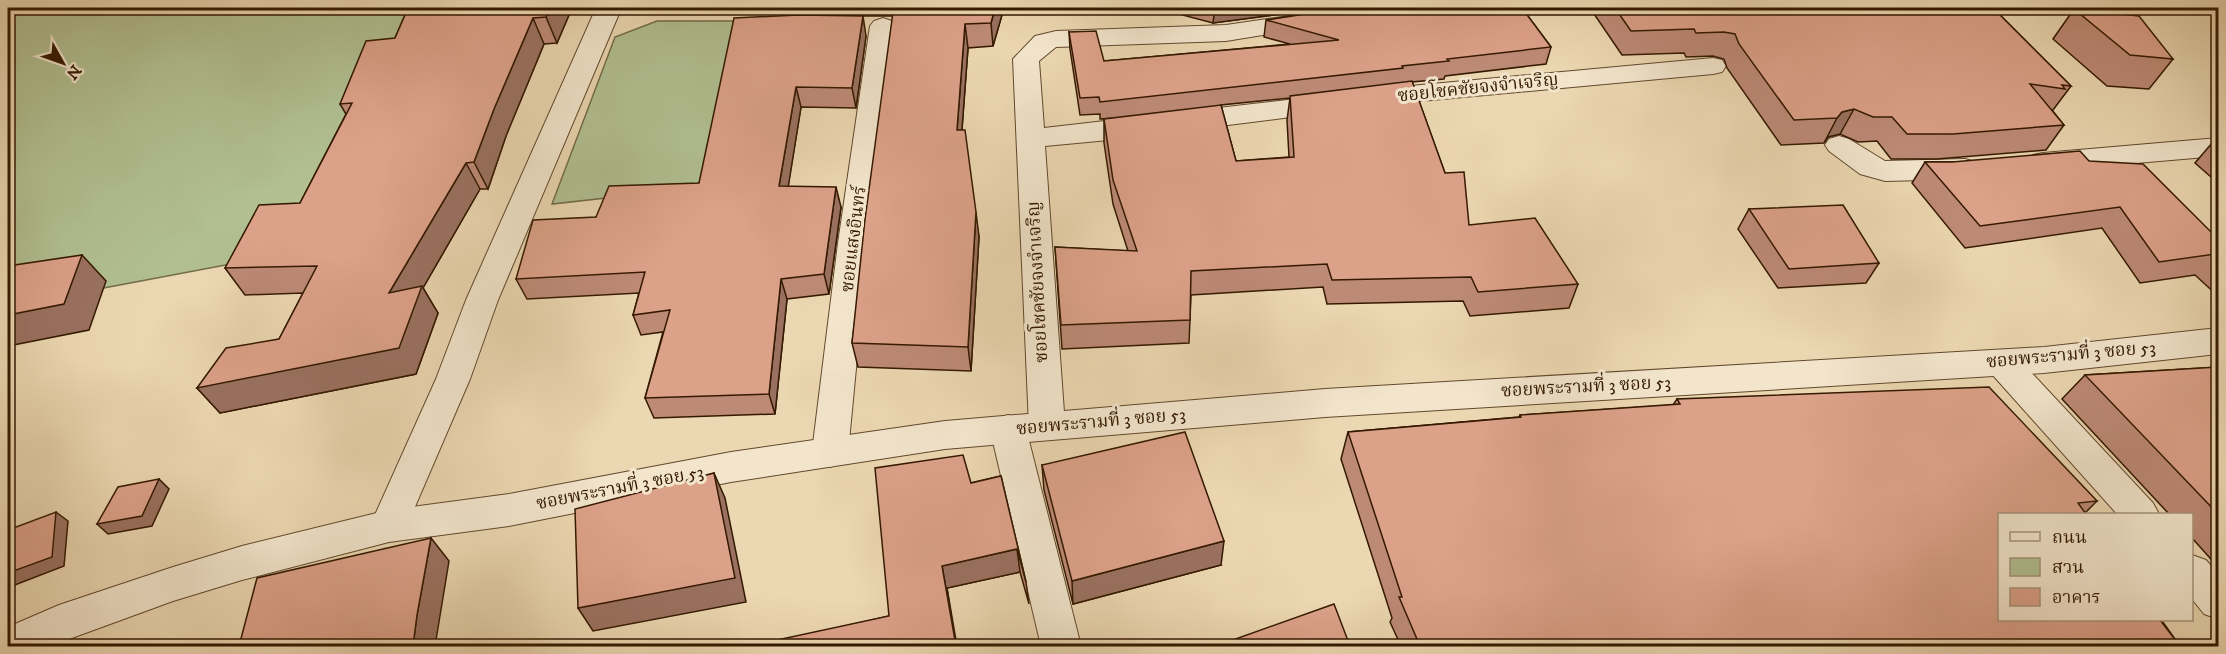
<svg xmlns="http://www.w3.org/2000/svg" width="2226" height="654" font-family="'IM FELL DW Pica','Noto Serif Thai',serif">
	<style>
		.green { fill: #b1bf91; stroke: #726c48; stroke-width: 1.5 }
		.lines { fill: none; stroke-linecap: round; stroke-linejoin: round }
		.minor-casing { stroke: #62482c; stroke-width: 2 }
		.tertiary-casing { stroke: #62482c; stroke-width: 2 }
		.minor { fill: #f2e5cc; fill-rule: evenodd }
		.tertiary { fill: #f2e5cc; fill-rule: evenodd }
		.wall { fill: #bd8a76; stroke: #341900; stroke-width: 1.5; fill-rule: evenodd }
		.shaded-wall { fill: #9a7160; stroke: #341900; stroke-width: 1.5 }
		.building { fill: #dca189; stroke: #341900; stroke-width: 1.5 }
		.labels { text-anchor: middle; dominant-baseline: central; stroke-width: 6; stroke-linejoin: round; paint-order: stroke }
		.street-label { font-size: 18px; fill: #341900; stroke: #f2e5cc }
	</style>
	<rect width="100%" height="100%" fill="#ebd7b1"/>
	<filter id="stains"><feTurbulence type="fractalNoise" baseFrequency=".00333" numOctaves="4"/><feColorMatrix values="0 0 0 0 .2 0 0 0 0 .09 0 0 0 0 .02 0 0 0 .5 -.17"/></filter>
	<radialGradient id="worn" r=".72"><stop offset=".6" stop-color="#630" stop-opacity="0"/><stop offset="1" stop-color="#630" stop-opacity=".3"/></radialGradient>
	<g class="green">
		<path d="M 25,8 L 417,8 L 295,252 L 8,306 L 8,12 Z"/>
		<path d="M 657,21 L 759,21 L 731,184 L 552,204 L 615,37 Z"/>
	</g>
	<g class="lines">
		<defs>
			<g id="minor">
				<path d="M 596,8 L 621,9 L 498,300 L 470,379 L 402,537 L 389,542 L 376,537 L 370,526 L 436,379 L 466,300 Z"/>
				<path d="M 1309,13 L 1318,16 L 1322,21 L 1318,26 L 1226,41 L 1056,47 L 1039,61 L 1044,128 L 1410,86 L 1713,58 L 1722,60 L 1726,66 L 1722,72 L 1713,74 L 1410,102 L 1109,140 L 1045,146 L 1065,426 L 1060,436 L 1047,440 L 1034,436 L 1029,426 L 1013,59 L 1035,36 L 1056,31 L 1226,25 Z"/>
				<path d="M 883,18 L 892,21 L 896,26 L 868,243 L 848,452 L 843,462 L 830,467 L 817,462 L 812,452 L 838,243 L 870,26 L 874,21 Z"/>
				<path d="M 1839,136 L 1849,139 L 1885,161 L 1965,159 L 1975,162 L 1980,169 L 1975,176 L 1965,179 L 1885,181 L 1860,174 L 1829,151 L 1825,145 L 1829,139 Z"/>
				<path d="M 2218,138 L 2218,156 L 2043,171 L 2033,169 L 2029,162 L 2033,155 L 2043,153 Z"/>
				<path d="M 2002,350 L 2014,354 L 2153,503 L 2159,514 L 2117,514 L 1990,372 L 1985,363 L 1990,354 Z"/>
				<path d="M 1008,415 L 1021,419 L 1026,429 L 1081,646 L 1041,646 L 990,429 L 995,419 Z"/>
				<path d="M 2192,555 L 2206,560 L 2218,574 L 2218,619 L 2204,614 L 2192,599 Z"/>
			</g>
			<path id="tertiary" d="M 2218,328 L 2218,354 L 2044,373 L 1325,417 L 945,449 L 731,482 L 509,526 L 389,542 L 242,580 L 173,601 L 50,646 L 8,646 L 8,627 L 59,605 L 173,567 L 242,546 L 389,510 L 509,494 L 731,452 L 945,421 L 1325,389 L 2044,347 Z"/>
		</defs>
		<use href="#minor" class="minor-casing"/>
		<use href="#tertiary" class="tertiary-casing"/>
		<use href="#minor" class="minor"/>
		<use href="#tertiary" class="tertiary"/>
	</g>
	<g class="wall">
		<path d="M 408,8 L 572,8 L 557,43 L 544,44 L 506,136 L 488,189 L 480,189 L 423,288 L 438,313 L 416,374 L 220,413 L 197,388 L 279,339 L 303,293 L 245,295 L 225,268 L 300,203 L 346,114 L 340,104 L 395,38 Z"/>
		<path d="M 811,8 L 1004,8 L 993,46 L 968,48 L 962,130 L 979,237 L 971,371 L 858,367 L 852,343 L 893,16 L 837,16 L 866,36 L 856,108 L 801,107 L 788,186 L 841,207 L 829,294 L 787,299 L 775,414 L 654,418 L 645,398 L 663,332 L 641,335 L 633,315 L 639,293 L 527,299 L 516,279 L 596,217 L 699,183 L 813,15 Z"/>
		<path d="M 1156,8 L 1328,8 L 1213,23 Z"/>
		<path d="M 1336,8 L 1522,8 L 1551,47 L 1546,64 L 1445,76 L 1444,79 L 1412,82 L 1445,173 L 1469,225 L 1578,284 L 1569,308 L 1470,316 L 1463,301 L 1327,304 L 1323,287 L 1191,295 L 1189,343 L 1062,349 L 1055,247 L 1128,251 L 1113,204 L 1104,143 L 1104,119 L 1116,118 L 1100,119 L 1100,114 L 1080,115 L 1070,49 L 1069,32 L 1104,61 L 1290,44 L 1264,37 L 1266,20 L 1339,8 ZM 1290,98 L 1287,120 L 1289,157 L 1236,161 L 1221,105 Z"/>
		<path d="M 1590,8 L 1993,8 L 2071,86 L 2053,110 L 2052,110 L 2064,125 L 2046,150 L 1937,159 L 1891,159 L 1877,141 L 1858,142 L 1840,134 L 1828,137 L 1824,143 L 1781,145 L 1727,68 L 1724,59 L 1713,56 L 1686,57 L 1684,53 L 1622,55 Z"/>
		<path d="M 2074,9 L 2173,59 L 2149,89 L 2107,86 L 2053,39 Z"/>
		<path d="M 2218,136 L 2218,183 L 2195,163 Z"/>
		<path d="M 2089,161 L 2214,235 L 2218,234 L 2218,296 L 2195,275 L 2140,283 L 2102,228 L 1965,248 L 1912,183 L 1925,162 Z"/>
		<path d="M 1749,209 L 1879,263 L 1866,283 L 1778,288 L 1738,229 Z"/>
		<path d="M 2218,367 L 2218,567 L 2192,538 L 2192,514 L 2169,514 L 2062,399 L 2085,375 Z"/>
		<path d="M 1677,399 L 2097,501 L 2085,513 L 2180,646 L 1401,646 L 1390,622 L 1392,618 L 1341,459 L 1348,432 L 1519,417 L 1520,415 L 1673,405 Z"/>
		<path d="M 1042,465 L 1221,565 L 1073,604 L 1044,490 Z"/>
		<path d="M 1001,476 L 1026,582 L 1029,604 L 1020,572 L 947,588 L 957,646 L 759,646 L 889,616 L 971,483 Z"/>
	</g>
	<g class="shaded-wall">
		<path d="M 551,8 L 572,8 L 557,43 L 546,17 Z"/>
		<path d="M 995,8 L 1004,8 L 993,46 L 991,23 Z"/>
		<path d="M 1215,8 L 1328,8 L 1213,23 Z"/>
		<path d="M 863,16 L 866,36 L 856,108 L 852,88 Z"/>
		<path d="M 533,18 L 544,44 L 506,136 L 488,189 L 474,162 L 494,109 Z"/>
		<path d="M 965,24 L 968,48 L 960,155 L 957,130 Z"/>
		<path d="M 796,87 L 801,107 L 785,207 L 779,186 Z"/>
		<path d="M 1854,109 L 1840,134 L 1828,137 L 1824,143 L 1837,118 L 1842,112 Z"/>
		<path d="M 466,163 L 480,189 L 423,288 L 438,313 L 416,374 L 220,413 L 197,388 L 389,293 Z"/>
		<path d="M 836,187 L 841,207 L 829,294 L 824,274 Z"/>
		<path d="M 976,212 L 979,237 L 971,371 L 968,347 Z"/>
		<path d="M 82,255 L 106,281 L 89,330 L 8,346 L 8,315 Z"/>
		<path d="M 781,279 L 787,299 L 775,414 L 769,394 Z"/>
		<path d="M 714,473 L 725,498 L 746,602 L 593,631 L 578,608 Z"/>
		<path d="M 159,479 L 169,489 L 152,526 L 108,534 L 97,524 Z"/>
		<path d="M 56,512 L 68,521 L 64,566 L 12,586 L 8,582 L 8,573 Z"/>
		<path d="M 431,538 L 449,561 L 435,646 L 413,646 L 417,615 Z"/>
		<path d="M 1224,541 L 1221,565 L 1073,604 L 1072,581 Z"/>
		<path d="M 1017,549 L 1020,572 L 947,588 L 956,646 L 942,566 Z"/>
	</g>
	<g class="building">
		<path d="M 408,8 L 551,8 L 546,17 L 533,18 L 494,109 L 474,162 L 466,163 L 389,293 L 422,286 L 399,348 L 197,388 L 226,348 L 279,339 L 317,266 L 225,268 L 259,205 L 300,203 L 352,103 L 340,104 L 366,41 L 395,38 Z"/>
		<path d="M 940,8 L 995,8 L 991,23 L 965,24 L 957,130 L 965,130 L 976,212 L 968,347 L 852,343 L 865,219 L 893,12 L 930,12 L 939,9 Z"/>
		<path d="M 1344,8 L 1522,8 L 1551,47 L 1447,59 L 1449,61 L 1402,66 L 1403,68 L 1100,102 L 1099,97 L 1080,98 L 1069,32 L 1096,31 L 1104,61 L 1339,40 L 1266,20 Z"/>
		<path d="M 1615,8 L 1993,8 L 2071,86 L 2062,85 L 2065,89 L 2030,84 L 2064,125 L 1953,134 L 1907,134 L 1892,117 L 1873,117 L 1854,109 L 1842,112 L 1837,118 L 1794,120 L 1739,44 L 1735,34 L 1724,32 L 1696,33 L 1694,29 L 1631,31 Z"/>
		<path d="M 2074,9 L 2139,16 L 2173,59 L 2130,55 Z"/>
		<path d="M 799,15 L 863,16 L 852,88 L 796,87 L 779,186 L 836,187 L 824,274 L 781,279 L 769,394 L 645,398 L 670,310 L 633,315 L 645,272 L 516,279 L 533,220 L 596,217 L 609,186 L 699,183 L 734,18 Z"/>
		<path d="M 1412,81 L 1445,173 L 1464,172 L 1469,225 L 1535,218 L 1578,284 L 1478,292 L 1471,277 L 1332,280 L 1327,264 L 1191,271 L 1190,320 L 1061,325 L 1055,247 L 1137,251 L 1113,180 L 1104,119 L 1221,105 L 1236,161 L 1294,157 L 1290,96 Z"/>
		<path d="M 2080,151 L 2089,161 L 2143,164 L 2214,235 L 2218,234 L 2218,257 L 2215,254 L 2159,262 L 2120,207 L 1980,226 L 1925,162 L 1952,162 Z"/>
		<path d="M 1843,205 L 1879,263 L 1789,269 L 1749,209 Z"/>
		<path d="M 82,255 L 64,304 L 8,315 L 8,266 Z"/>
		<path d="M 2218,367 L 2218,514 L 2085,375 Z"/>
		<path d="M 1989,387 L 2097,501 L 2078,503 L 2086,514 L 2000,514 L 2000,620 L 2160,620 L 2180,646 L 1420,646 L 1399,597 L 1402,597 L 1348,432 L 1521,417 L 1520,415 L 1680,404 L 1677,399 Z"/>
		<path d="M 1185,432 L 1224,541 L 1072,581 L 1042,465 Z"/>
		<path d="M 963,455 L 971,483 L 1001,476 L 1026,582 L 1017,549 L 942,566 L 956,646 L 759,646 L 758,644 L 889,616 L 875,468 Z"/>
		<path d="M 714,473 L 735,578 L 578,608 L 575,509 Z"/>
		<path d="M 159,479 L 142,516 L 97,524 L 118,487 Z"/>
		<path d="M 56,512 L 52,557 L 8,573 L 8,530 Z"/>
		<path d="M 431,538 L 417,615 L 413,646 L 239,646 L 257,578 Z"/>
		<path d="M 1334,604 L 1350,646 L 1216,646 Z"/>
	</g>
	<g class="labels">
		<g class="street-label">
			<text transform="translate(1478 88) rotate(-6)">ซอยโชคชัยจงจำเจริญ</text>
			<text transform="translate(854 239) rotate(-83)">ซอยแสงอินทร์</text>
			<text transform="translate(1038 282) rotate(-93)">ซอยโชคชัยจงจำเจริญ</text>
			<text transform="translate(2071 355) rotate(-5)">ซอยพระรามที่ 3 ซอย 53</text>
			<text transform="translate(1586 387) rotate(-3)">ซอยพระรามที่ 3 ซอย 53</text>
			<text transform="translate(1101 422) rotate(-5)">ซอยพระรามที่ 3 ซอย 53</text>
			<text transform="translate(620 488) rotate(-11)">ซอยพระรามที่ 3 ซอย 53</text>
		</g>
	</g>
	<rect width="2226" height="654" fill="none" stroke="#ebd7b1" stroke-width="30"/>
	<rect x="9" y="9" width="2208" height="636" fill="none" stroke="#341900" stroke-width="3"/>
	<rect x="15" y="15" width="2196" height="624" fill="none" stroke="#341900" stroke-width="1.5"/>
	<rect x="1998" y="513" width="195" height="108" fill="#f2e5cc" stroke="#a6937a" stroke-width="1.5"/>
	<rect x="2010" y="532" width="30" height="9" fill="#f2e5cc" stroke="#a6937a" stroke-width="1.5"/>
	<text x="2052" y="543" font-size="18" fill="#341900">ถนน</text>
	<rect x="2010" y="558" width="30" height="18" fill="#b1bf91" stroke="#a6937a" stroke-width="1.5"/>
	<text x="2052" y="573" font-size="18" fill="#341900">สวน</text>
	<rect x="2010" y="588" width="30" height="18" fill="#dca189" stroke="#a6937a" stroke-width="1.5"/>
	<text x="2052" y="603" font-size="18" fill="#341900">อาคาร</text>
	<g transform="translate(63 63) rotate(130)" stroke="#f2e5cc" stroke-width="4.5" paint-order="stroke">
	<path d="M0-4.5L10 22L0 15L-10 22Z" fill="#341900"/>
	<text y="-9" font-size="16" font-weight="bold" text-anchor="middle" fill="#341900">N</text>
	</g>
	<rect width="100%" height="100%" filter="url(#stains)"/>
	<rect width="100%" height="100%" fill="url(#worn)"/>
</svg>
